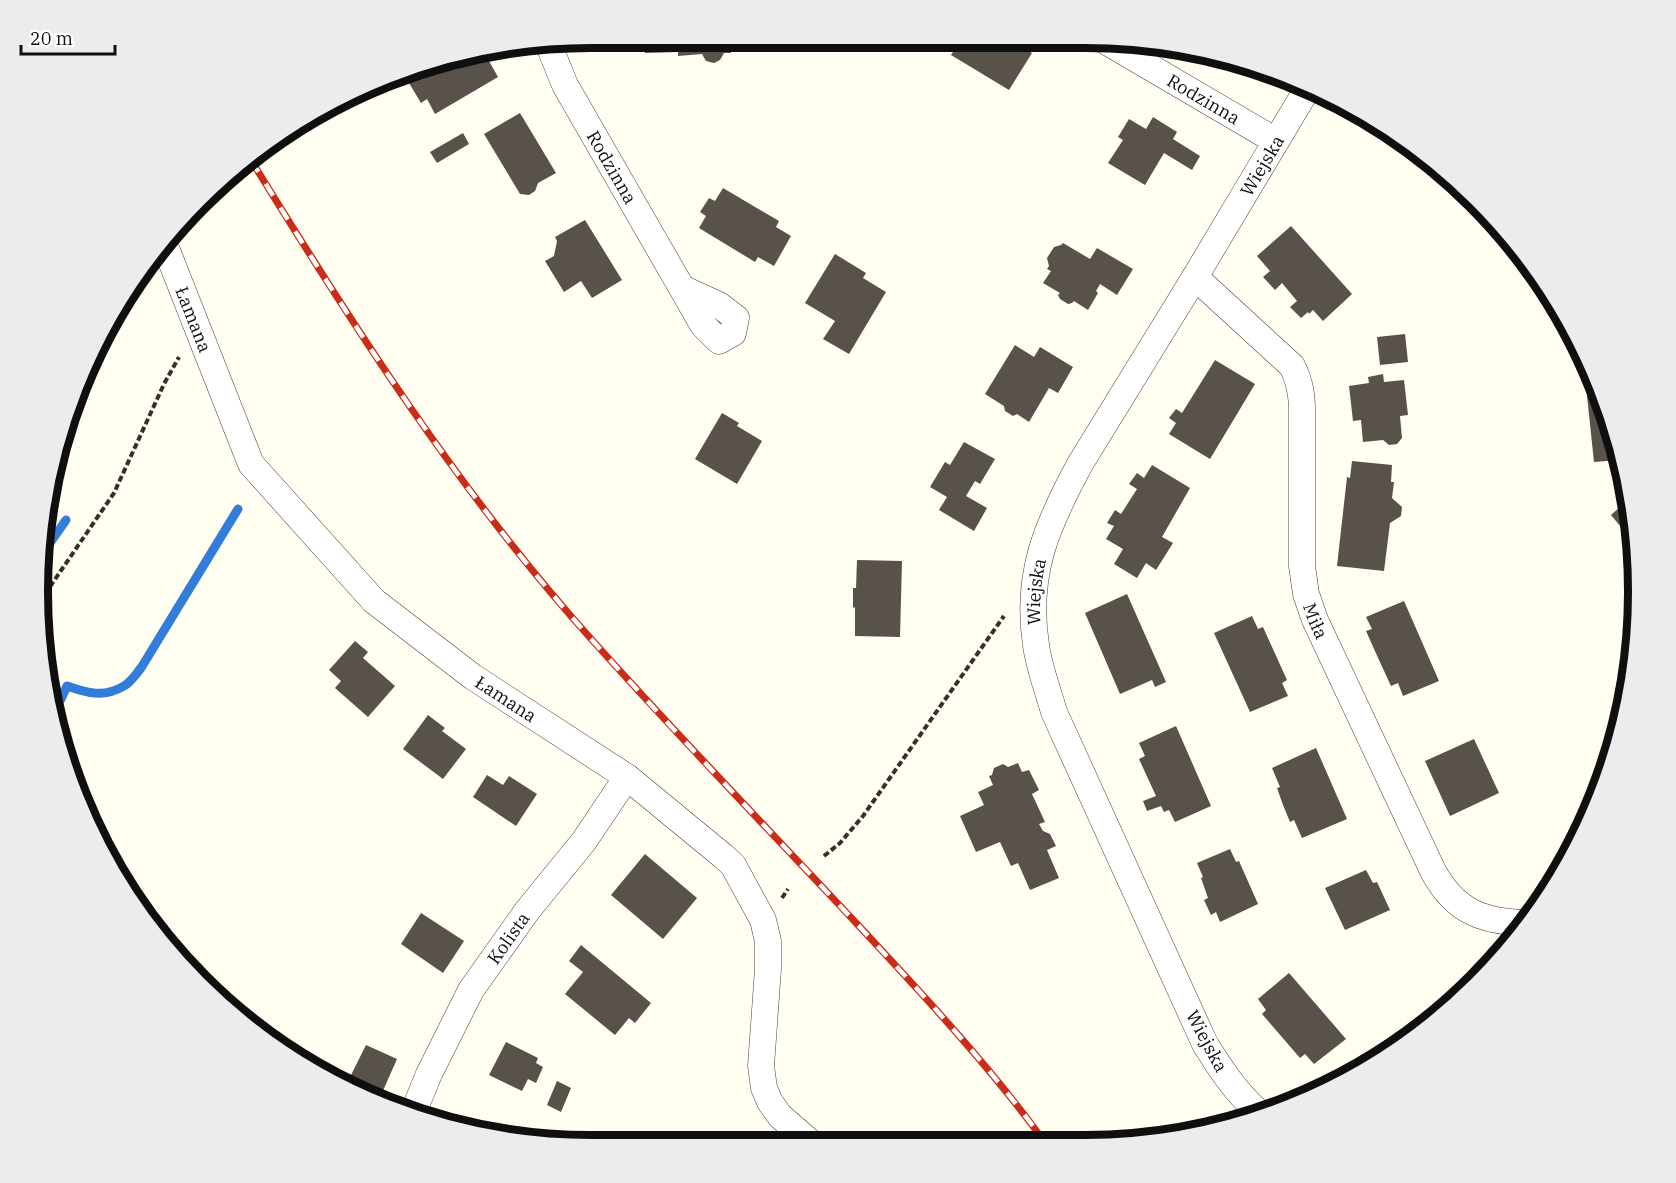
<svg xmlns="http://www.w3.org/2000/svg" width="1676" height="1183" font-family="'IBM Plex Serif',serif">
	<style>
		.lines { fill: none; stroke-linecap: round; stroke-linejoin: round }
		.stream { stroke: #317dd9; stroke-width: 9 }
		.building { fill: #58524a }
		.street-casing { stroke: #424242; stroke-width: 27 }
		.path { stroke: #313131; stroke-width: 4; stroke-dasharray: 6 3; stroke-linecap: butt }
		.street { stroke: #fff; stroke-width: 26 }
		.rail-casing { stroke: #cb2c1a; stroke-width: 7 }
		.rail { stroke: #fff; stroke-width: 4.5; stroke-dasharray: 14; stroke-linecap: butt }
		.labels { text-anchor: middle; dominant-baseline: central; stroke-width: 6; stroke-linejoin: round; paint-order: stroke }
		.street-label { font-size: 18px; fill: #0f0f0f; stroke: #fff }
		.rim { fill: none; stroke: #0f0f0f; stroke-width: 8 }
	</style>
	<rect width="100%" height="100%" fill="#fffef0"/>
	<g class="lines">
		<g class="stream">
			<path d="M 43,553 L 66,520"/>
			<path d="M 52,711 L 61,699 L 67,686 C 87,693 104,698 124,686 C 131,682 136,674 141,668 L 238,509"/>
		</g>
	</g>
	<g class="building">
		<path d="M 645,38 L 730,38 L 731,53 L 724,53 L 720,60 L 714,63 L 706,61 L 702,54 L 678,56 L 678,52 L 645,53 Z"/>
		<path d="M 787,38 L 863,38 L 863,40 L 824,44 L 820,51 L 807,52 L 802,46 L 787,47 Z"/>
		<path d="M 962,38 L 996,38 L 1002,41 L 1003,38 L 1006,38 L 1032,53 L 1009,90 L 951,55 Z"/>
		<path d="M 484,52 L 498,77 L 435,114 L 427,99 L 421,103 L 406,78 L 418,70 L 447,57 L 451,63 L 459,66 Z"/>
		<path d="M 520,113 L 556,173 L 538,183 L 535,191 L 529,195 L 520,194 L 484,134 Z"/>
		<path d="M 1153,117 L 1177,132 L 1173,139 L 1200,156 L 1192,170 L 1164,153 L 1145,185 L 1108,163 L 1123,140 L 1118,137 L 1129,119 L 1146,129 Z"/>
		<path d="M 463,133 L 469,144 L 437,163 L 430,152 Z"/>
		<path d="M 723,188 L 779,221 L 776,227 L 791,236 L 774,266 L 758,257 L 755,262 L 699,228 L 706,216 L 700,212 L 709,198 L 715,201 Z"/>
		<path d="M 585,220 L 622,280 L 592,298 L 581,281 L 564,292 L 545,261 L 554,256 L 557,241 L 555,237 Z"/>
		<path d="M 1291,226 L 1352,294 L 1323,321 L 1313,310 L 1309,314 L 1308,312 L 1301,318 L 1290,307 L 1297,301 L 1282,283 L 1275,290 L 1263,277 L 1270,271 L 1257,256 Z"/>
		<path d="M 1063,243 L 1090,259 L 1097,248 L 1133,269 L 1117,295 L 1100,284 L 1096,291 L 1098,293 L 1088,310 L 1074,301 L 1072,303 L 1068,304 L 1060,299 L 1058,295 L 1060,293 L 1043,283 L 1051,271 L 1047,269 L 1049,266 L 1047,258 L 1054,247 L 1061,245 Z"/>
		<path d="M 835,254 L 866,273 L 863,278 L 886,292 L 849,354 L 823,339 L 835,321 L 805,303 Z"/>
		<path d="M 1405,334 L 1408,362 L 1380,365 L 1377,337 Z"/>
		<path d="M 1015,345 L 1034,357 L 1040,347 L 1073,367 L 1058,393 L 1049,388 L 1029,422 L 1017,414 L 1013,416 L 1005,411 L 1004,406 L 985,394 Z"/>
		<path d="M 1583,358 L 1609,413 L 1620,460 L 1594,462 Z"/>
		<path d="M 1215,360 L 1255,384 L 1210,459 L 1169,434 L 1176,423 L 1169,418 L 1176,409 L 1182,413 Z"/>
		<path d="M 1383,374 L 1384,382 L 1404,380 L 1408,415 L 1400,416 L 1402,438 L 1397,444 L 1389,445 L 1383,440 L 1363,442 L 1361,420 L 1353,421 L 1349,386 L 1369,383 L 1368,377 Z"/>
		<path d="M 722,413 L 739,423 L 737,426 L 762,441 L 737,484 L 695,459 Z"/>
		<path d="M 964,442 L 995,459 L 980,484 L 975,481 L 966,496 L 987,508 L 974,531 L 939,510 L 947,497 L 930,487 L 945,462 L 950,465 Z"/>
		<path d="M 1352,461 L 1392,465 L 1391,482 L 1394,482 L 1392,498 L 1402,507 L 1401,516 L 1390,523 L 1384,571 L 1337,566 L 1347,477 L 1350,478 Z"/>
		<path d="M 1152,465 L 1190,488 L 1162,537 L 1173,543 L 1156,570 L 1146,563 L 1137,578 L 1114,564 L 1123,549 L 1106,539 L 1114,526 L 1107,523 L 1115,510 L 1121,514 L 1137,489 L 1129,484 L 1137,473 L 1144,478 Z"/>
		<path d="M 1629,499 L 1634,519 L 1635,544 L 1611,515 Z"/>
		<path d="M 857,560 L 902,561 L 900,637 L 855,636 L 855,607 L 853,608 L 853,588 L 856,588 Z"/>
		<path d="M 1127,594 L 1166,682 L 1155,687 L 1152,680 L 1120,694 L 1085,613 Z"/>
		<path d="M 1404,601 L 1439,681 L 1403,696 L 1398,683 L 1391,686 L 1379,660 L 1366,631 L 1372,629 L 1366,617 Z"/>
		<path d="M 1252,616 L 1258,629 L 1263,627 L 1287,680 L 1282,683 L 1288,696 L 1250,712 L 1214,633 Z"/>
		<path d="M 355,641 L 368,652 L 363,658 L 395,686 L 368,717 L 335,688 L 341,681 L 329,670 Z"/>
		<path d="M 428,715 L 445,728 L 442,731 L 466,749 L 443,779 L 403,749 Z"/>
		<path d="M 1176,726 L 1211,806 L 1175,822 L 1169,810 L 1164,812 L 1161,806 L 1147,811 L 1143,801 L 1156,796 L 1139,759 L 1145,756 L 1139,743 Z"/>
		<path d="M 1474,739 L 1499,793 L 1450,816 L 1425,761 Z"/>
		<path d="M 1316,748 L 1347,819 L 1302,838 L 1294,820 L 1290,822 L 1283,805 L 1277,788 L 1280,787 L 1272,768 Z"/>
		<path d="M 1018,763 L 1022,772 L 1029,770 L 1039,790 L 1032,794 L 1045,822 L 1039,824 L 1043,831 L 1050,834 L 1056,846 L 1047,850 L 1059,878 L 1030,890 L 1018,863 L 1011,866 L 1000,842 L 976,852 L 960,816 L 984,805 L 978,792 L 993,785 L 989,776 L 992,775 L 994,768 L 1003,764 L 1008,767 Z"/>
		<path d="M 487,775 L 503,785 L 509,776 L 537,794 L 516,826 L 473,797 Z"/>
		<path d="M 1230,849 L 1236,862 L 1239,861 L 1258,904 L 1220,922 L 1216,912 L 1211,915 L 1204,900 L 1208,898 L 1201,878 L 1203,877 L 1197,863 Z"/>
		<path d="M 645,854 L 697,898 L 663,939 L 611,895 Z"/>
		<path d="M 1366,870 L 1373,883 L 1377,882 L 1390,910 L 1345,930 L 1325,888 Z"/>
		<path d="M 421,913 L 464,941 L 443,973 L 401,944 Z"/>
		<path d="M 581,945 L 651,1003 L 635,1023 L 629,1018 L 615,1035 L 565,994 L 583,972 L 569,961 Z"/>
		<path d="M 1289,973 L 1346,1039 L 1314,1064 L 1305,1054 L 1300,1058 L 1262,1014 L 1266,1010 L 1258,999 Z"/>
		<path d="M 506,1042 L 538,1058 L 536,1063 L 543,1067 L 536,1083 L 528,1079 L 522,1091 L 489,1075 Z"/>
		<path d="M 366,1045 L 397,1059 L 382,1093 L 348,1081 Z"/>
		<path d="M 557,1081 L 571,1088 L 561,1112 L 547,1105 Z"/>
	</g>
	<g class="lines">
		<defs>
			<g id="street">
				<path id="s1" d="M 1102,39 L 1276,141"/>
				<path id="s2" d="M 548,43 L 565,85 L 703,325 L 719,341 L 733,333 L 736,318 L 719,305 L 682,288"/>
				<path id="s3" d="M 164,243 L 251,464 L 374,601 L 473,677 L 627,777 L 723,856 L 733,865 L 763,920 L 768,941 L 768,969 L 761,1066 L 764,1088 L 770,1102 L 780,1116 L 811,1143"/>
				<path id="s4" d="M 1195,277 L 1292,366 C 1299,379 1301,390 1302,405 L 1302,566 L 1306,594 L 1315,620 L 1433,871 C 1455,912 1483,922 1528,923"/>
				<path id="s5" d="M 1257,1111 C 1235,1091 1220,1068 1205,1044 L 1054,712 C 1048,690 1039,668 1036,645 C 1025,574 1047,525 1080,464 L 1195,277 L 1306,91"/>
				<path id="s6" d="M 413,1113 L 429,1074 L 471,990 L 527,911 L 584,841 L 627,777"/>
			</g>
		</defs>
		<use href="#street" class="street-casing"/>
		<g class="path">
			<path d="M 45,594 L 114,493 L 164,384 L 179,357"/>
			<path d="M 824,856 L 840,843 L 863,816 L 1004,616"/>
			<path d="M 782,898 L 788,889"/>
		</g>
		<use href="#street" class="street"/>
		<defs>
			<path id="rail" d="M 251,160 C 353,326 462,496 593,641 C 679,737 769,830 858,925 C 923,995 988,1064 1044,1141"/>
		</defs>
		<use href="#rail" class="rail-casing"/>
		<use href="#rail" class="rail"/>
	</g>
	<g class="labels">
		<g class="street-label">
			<text stroke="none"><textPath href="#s1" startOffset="118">Rodzinna</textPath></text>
			<text stroke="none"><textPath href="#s5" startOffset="1059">Wiejska</textPath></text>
			<text stroke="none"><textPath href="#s2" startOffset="140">Rodzinna</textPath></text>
			<text stroke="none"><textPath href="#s3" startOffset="82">Łamana</textPath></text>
			<text stroke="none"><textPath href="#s5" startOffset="573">Wiejska</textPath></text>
			<text stroke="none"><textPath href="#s4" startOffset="390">Miła</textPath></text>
			<text stroke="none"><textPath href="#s3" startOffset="586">Łamana</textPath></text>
			<text stroke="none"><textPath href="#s6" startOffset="200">Kolista</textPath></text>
			<text transform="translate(1207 1041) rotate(62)">Wiejska</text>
		</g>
	</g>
	<path d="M0 0H1676V1183H0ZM591 48H1085A543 543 0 0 1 1628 591V592A543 543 0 0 1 1085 1135H591A543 543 0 0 1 48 592V591A543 543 0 0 1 591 48Z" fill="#ececec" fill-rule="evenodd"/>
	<path class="rim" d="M591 48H1085A543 543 0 0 1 1628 591V592A543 543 0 0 1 1085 1135H591A543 543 0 0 1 48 592V591A543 543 0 0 1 591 48Z"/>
	<path d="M21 45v9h94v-9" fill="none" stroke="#0f0f0f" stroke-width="3"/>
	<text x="30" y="45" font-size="18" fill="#0f0f0f" stroke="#ffffff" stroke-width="4.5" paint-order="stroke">20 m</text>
</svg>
